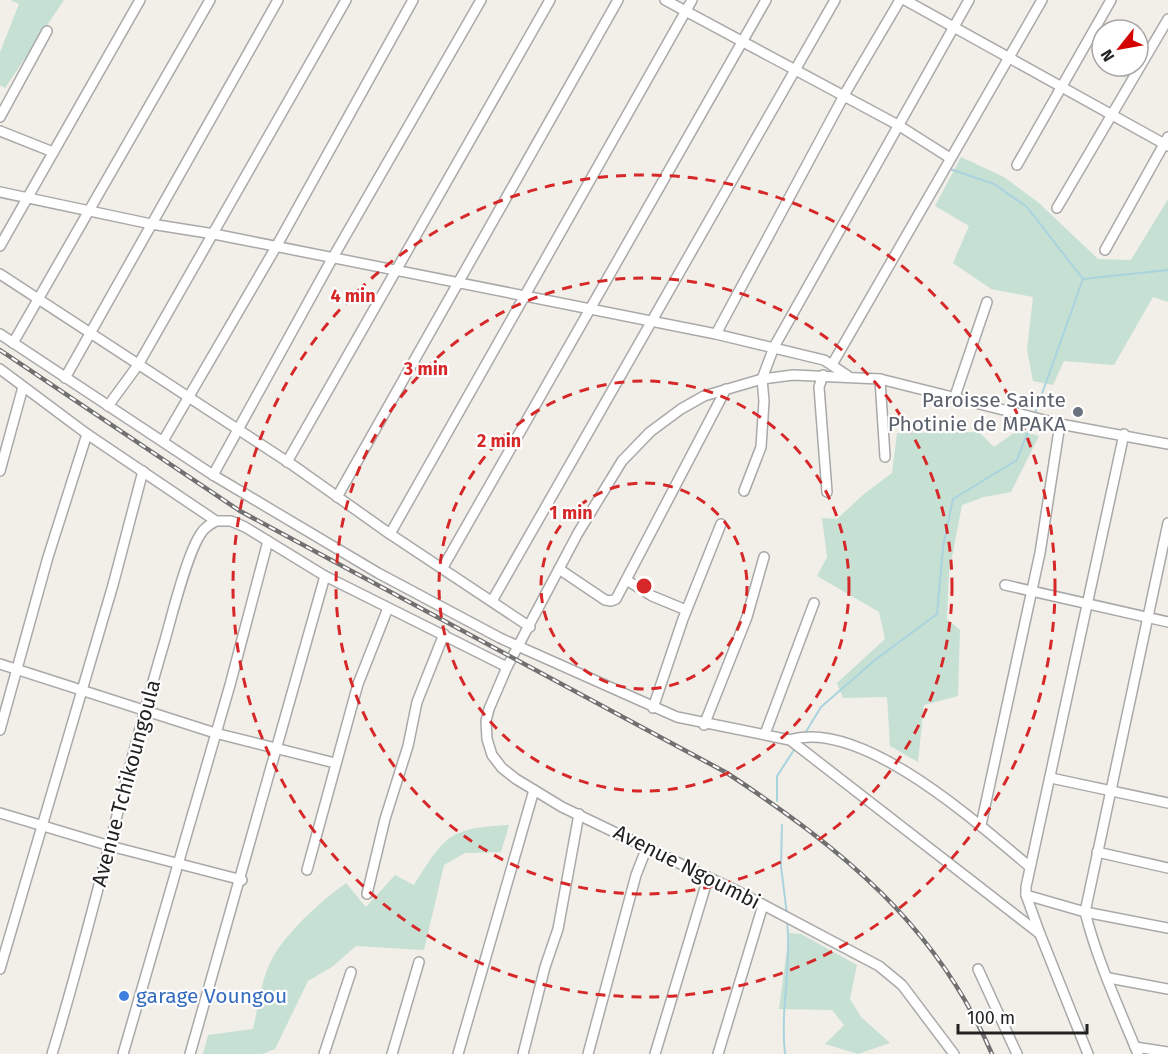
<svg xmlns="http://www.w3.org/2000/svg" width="1168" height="1054" font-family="'Fira Sans',sans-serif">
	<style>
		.wetland { fill: #c6e0d4 }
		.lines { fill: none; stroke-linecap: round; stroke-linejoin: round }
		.stream { stroke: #aad3df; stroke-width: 2 }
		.minor-casing { stroke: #a9a9a9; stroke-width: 12 }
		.minor { stroke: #fff; stroke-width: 9 }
		.rail-casing { stroke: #707070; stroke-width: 4.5 }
		.rail { stroke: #fff; stroke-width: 2; stroke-dasharray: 7; stroke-linecap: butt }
		.ring { fill: none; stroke: #d62828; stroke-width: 3; stroke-dasharray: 10 8 }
		.worship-dot { fill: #6b7280; stroke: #fff; stroke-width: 2 }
		.shop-dot { fill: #3f7fe0; stroke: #fff; stroke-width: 2 }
		.labels { text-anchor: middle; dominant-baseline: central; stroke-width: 4.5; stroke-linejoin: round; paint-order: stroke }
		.worship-label { font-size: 21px; fill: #5b616d; stroke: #fff; text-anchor: end }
		.street-label { font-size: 21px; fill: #222; stroke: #fff }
		.shop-label { font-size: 21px; fill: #366cbe; stroke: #fff; text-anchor: start }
		.centre { fill: #d62828; stroke: #fff; stroke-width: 3 }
		.ring-label { font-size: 18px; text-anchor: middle; font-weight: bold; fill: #d62828; stroke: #fff; stroke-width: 4.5; stroke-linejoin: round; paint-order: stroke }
	</style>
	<rect width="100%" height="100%" fill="#f2efe9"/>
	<g class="wetland">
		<path d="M 10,0 L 64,0 L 5,88 L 0,85 L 0,52 L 19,4 Z"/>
		<path d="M 961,157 L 1004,177 L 1039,203 L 1098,259 L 1131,260 L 1168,199 L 1168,302 L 1153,297 L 1114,365 L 1064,361 L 1053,385 L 1033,381 L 1027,350 L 1033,297 L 991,289 L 953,263 L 969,226 L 935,206 Z"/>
		<path d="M 1018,430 L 1039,436 L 1011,492 L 984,497 L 962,505 L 949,573 L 947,619 L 960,630 L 958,696 L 924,705 L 918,762 L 890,746 L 887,697 L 843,698 L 837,683 L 885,639 L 879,612 L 817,576 L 827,557 L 822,518 L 837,519 L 864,494 L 892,473 L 897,433 L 979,432 L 994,447 Z"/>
		<path d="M 509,825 L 501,852 L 465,853 L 444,865 L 424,950 L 356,946 L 332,967 L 308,981 L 275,1049 L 262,1054 L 203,1054 L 208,1035 L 253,1029 C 258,1008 261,980 271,961 C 285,933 321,901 346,883 L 366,907 L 395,875 L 414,885 C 445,836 448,828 509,825 Z"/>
		<path d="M 789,933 L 801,934 L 857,965 L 850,999 L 861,1017 L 890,1043 L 858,1054 L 825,1044 L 844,1025 L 832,1010 L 779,1009 Z"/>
	</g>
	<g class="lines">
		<g class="stream">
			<path d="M 950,169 L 994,184 L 1027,207 L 1083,279"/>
			<path d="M 1034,416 L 1083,279 L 1168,270"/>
			<path d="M 804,735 L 821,707 L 875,660 L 937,614 L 943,547 L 953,499 L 1017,460 L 1032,421"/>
			<path d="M 777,801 L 777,776 L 796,747"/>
			<path d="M 782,825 L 781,866 L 787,915"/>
			<path d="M 785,1054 C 780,1009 792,965 787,921"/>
		</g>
		<defs>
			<g id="minor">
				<path d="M 665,0 L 898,125 L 950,158"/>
				<path d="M 905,0 L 1168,146"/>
				<path d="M 0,117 L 47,31"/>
				<path d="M 0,131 L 53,152"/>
				<path d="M 1017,165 L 1111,0"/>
				<path d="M 0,192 L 151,224 L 214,234 L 716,334 L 824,360 L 848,376"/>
				<path d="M 1057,208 L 1168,19"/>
				<path d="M 0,246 L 140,0"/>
				<path d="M 1105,250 L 1168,137"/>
				<path d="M 0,274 L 294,466 L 390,534 L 530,627"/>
				<path d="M 0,334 L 213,475 L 378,573 L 500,638 L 677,717 L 790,740 L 1040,934"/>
				<path d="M 716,334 L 847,90 L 900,0"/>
				<path d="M 13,343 L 210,0"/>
				<path d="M 833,363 L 1042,0"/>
				<path d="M 0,369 L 87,434 L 216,521 L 231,521 L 245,527 L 325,576 L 507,667"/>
				<path d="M 823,375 L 819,387 L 827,492"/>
				<path d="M 65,378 L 278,0"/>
				<path d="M 880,379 L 885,457"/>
				<path d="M 954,399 L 987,302"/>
				<path d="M 108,406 L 138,365 L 346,0"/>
				<path d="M 163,441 L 276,247 L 413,0"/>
				<path d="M 287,462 L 550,0"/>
				<path d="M 0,471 L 23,387"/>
				<path d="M 213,475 L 332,259 L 481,0"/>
				<path d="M 744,491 L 761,447 L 764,401 L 762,379 L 774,347 L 969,0"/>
				<path d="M 337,497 L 618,0"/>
				<path d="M 390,534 L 692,0"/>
				<path d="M 442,569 L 766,0"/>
				<path d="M 559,569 L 605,600 L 611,601 L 616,599 L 726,389"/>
				<path d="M 628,581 L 652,596 L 686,610"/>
				<path d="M 1005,585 L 1168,622"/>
				<path d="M 492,601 L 835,0"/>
				<path d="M 0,664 L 215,733 L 335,763"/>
				<path d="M 653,708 L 683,619 L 721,524"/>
				<path d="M 704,725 L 747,617 L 764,557"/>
				<path d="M 0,730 L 48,557 L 87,434"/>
				<path d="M 765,734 L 814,603"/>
				<path d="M 790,740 C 862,718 978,824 1030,867"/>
				<path d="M 1051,778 L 1168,803"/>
				<path d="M 0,813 L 110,846 L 242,880"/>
				<path d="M 981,825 L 1040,553 L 1060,424"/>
				<path d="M 1097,852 L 1168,868"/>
				<path d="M 307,870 L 358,684 L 388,608"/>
				<path d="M 367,894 L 385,819 L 408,746 L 417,702 L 444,634"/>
				<path d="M 1026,895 L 1085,912 L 1168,928"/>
				<path d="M 0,969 L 113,585 L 143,471"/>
				<path d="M 978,969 L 1017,1054"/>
				<path d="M 1109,978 L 1168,989"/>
				<path d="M 1135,1047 L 1168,1052"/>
				<path d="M 52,1054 C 94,917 124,777 165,640 C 172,615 188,550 202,532 C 205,527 211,524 216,521"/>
				<path d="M 123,1054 L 230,685 L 268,541"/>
				<path d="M 190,1054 L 325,576"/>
				<path d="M 324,1054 L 351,972"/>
				<path d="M 392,1054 L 419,962"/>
				<path d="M 458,1054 L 534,790"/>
				<path d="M 523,1054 L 545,967 L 558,929 L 579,814"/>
				<path d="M 588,1054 L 636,875 L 647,847"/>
				<path d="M 655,1054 L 708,878"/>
				<path d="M 718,1054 L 763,905"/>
				<path d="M 954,1054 L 902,985 L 879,966 L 739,892 L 562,807 L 516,779 L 502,768 L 492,755 L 487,739 L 486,721 L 489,709 L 507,667 L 578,533 L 622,461 L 650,432 L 681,409 L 704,396 L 762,379 L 793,375 L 880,379 L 1060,424 L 1168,444"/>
				<path d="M 1088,1054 L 1040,934 L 1026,895 L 1026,887 L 1124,434"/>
				<path d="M 1138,1054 C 1119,1008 1097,960 1085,912 L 1168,523"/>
			</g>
		</defs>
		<use href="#minor" class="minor-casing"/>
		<use href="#minor" class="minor"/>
		<defs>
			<path id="rail" d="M 0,350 L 240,511 L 727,773 C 842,849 936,924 992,1054"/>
		</defs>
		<use href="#rail" class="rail-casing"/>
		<use href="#rail" class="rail"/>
	</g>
	<g class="ring">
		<circle cx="644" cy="586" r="103"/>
		<circle cx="644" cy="586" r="205"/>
		<circle cx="644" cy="586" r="308"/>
		<circle cx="644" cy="586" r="411"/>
	</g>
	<circle class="worship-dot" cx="1078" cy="412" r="6"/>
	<circle class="shop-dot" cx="124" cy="996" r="6"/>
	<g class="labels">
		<g class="worship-label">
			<text x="1066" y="400">Paroisse Sainte<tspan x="1066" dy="24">Photinie de MPAKA</tspan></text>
		</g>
		<g class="street-label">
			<text transform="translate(126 783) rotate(-75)">Avenue Tchikoungoula</text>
			<text transform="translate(687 867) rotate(27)">Avenue Ngoumbi</text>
		</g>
		<g class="shop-label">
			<text x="136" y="996">garage Voungou</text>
		</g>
	</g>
	<circle cx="644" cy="586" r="9" class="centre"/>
	<g class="ring-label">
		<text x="353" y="302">4 min</text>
		<text x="426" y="375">3 min</text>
		<text x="499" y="447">2 min</text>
		<text x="571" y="519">1 min</text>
	</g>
	<g transform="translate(1120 48) rotate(239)"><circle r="28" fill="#ffffff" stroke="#a7a7a7" stroke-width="1.5"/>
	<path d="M0-4.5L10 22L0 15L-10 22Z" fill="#d40000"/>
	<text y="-9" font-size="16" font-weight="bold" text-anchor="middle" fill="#222222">N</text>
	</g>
	<path d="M958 1024v9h129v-9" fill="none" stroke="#222222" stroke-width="3"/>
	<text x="967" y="1024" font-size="18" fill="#222222" stroke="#ffffff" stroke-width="4.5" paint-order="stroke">100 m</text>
</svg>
